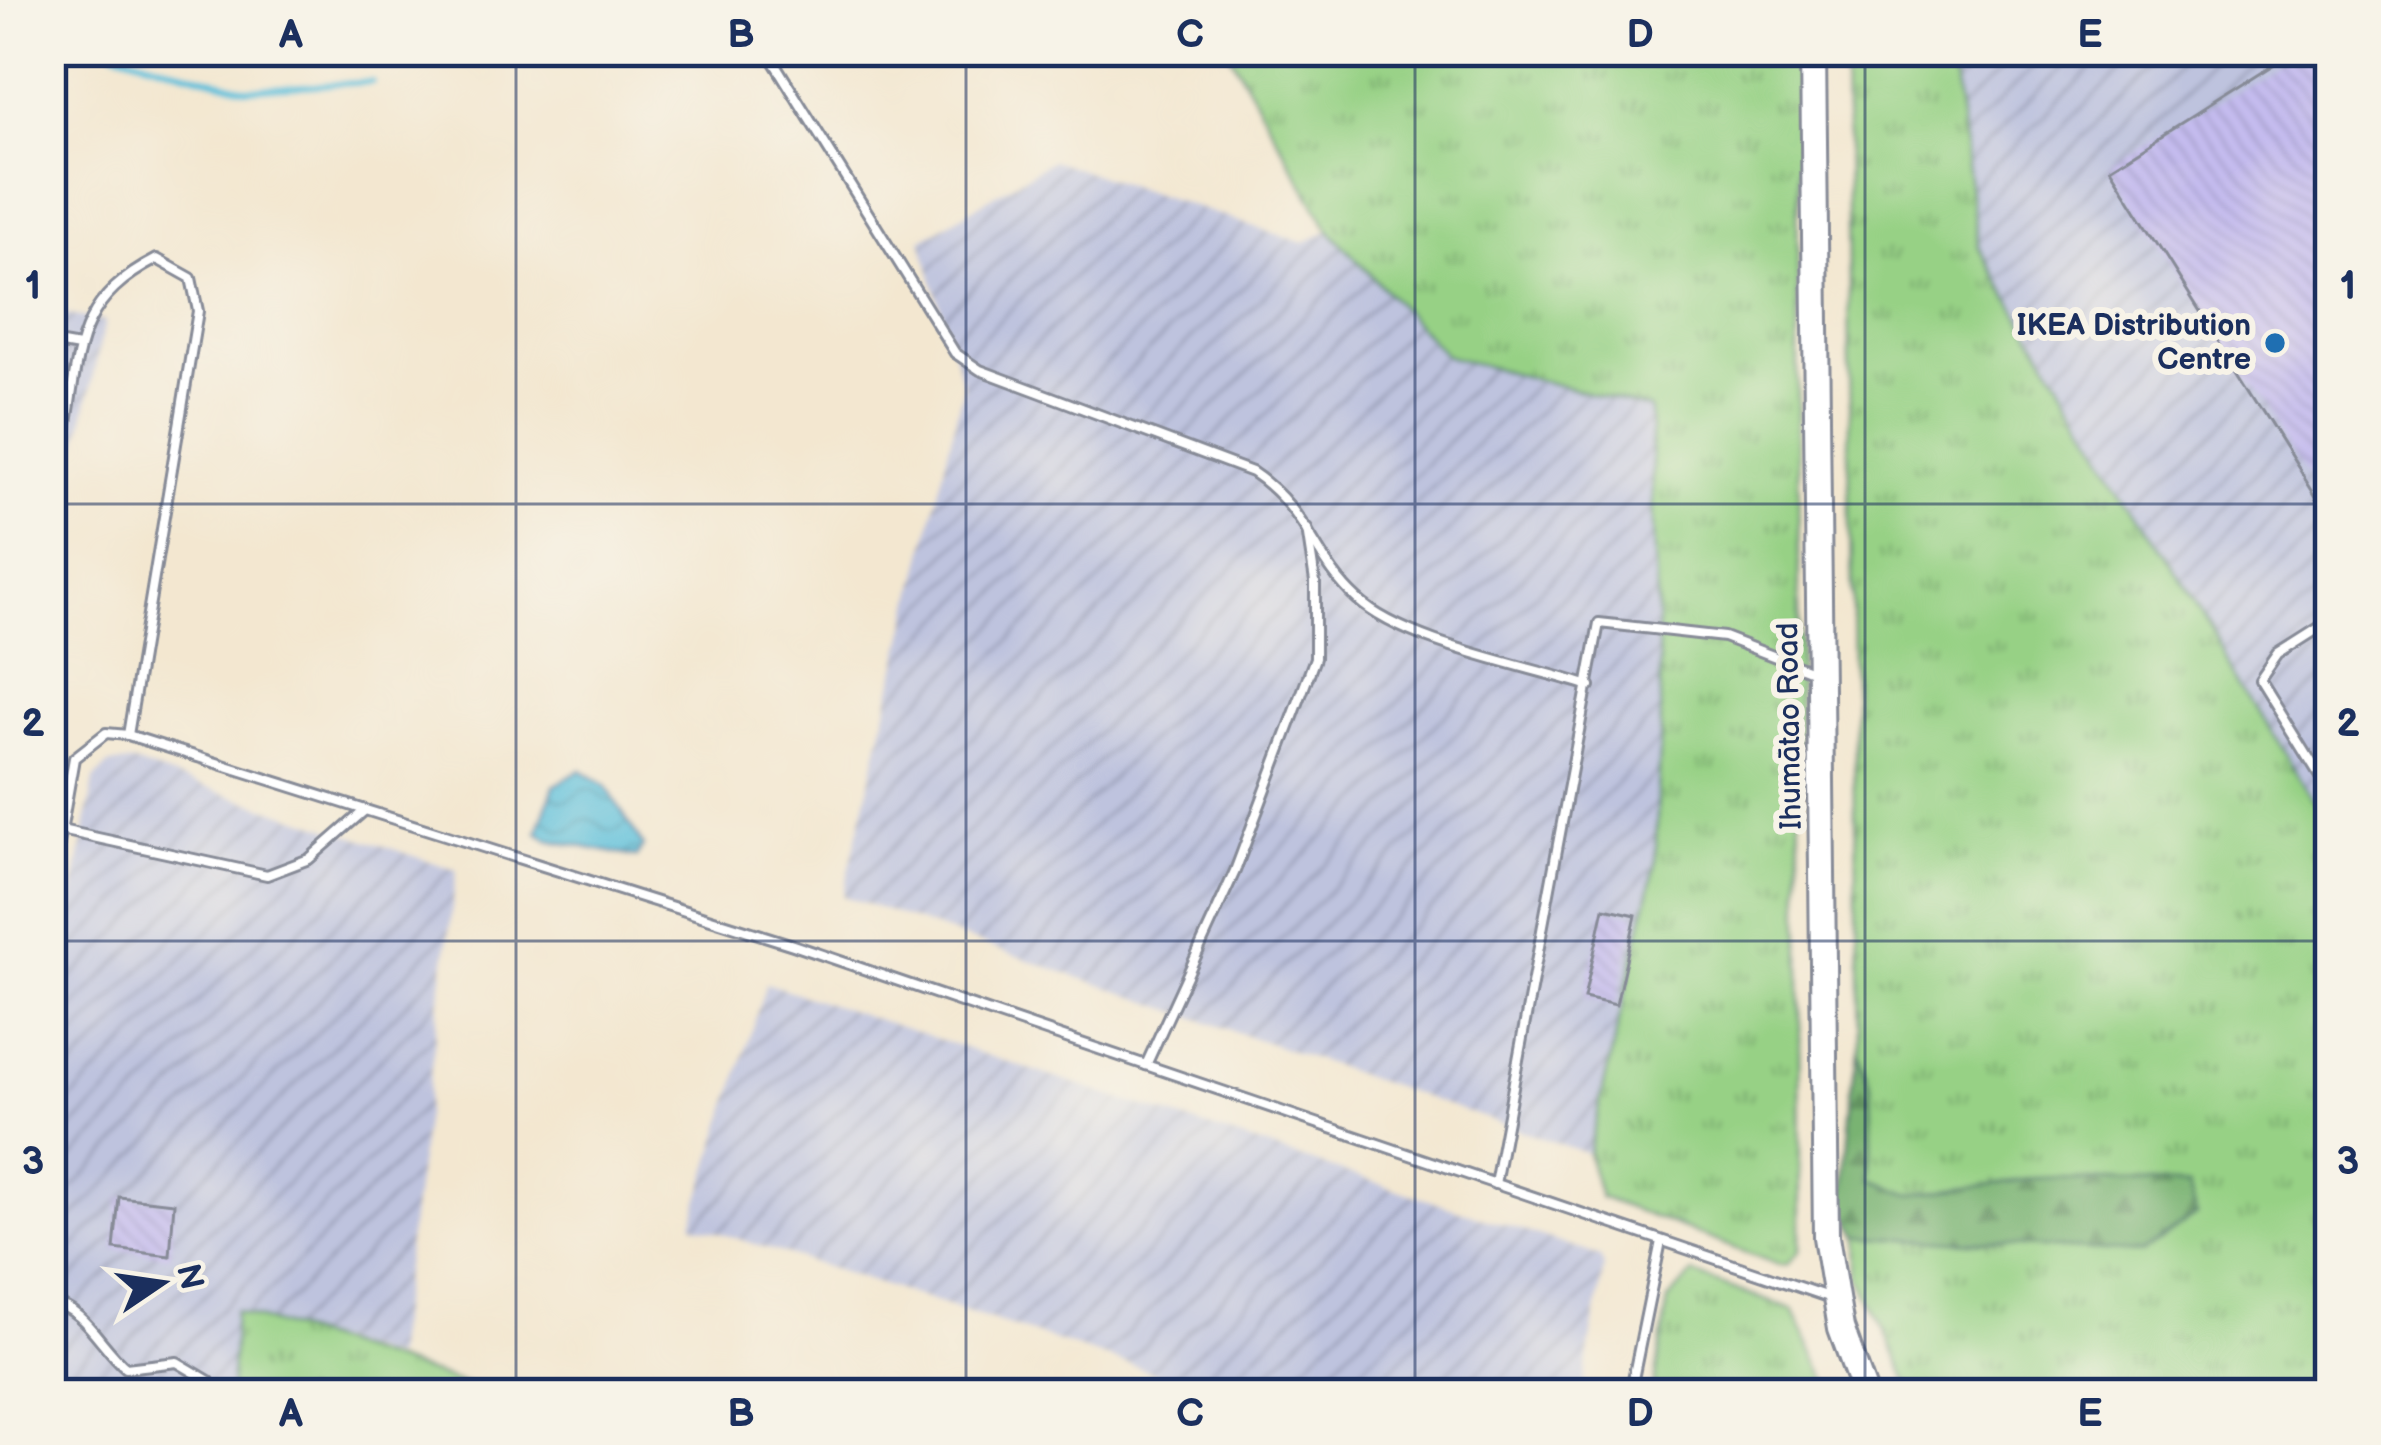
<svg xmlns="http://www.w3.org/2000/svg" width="2381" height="1445" font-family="'Balsamiq Sans',sans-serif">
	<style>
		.industrial { fill: url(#industrial-furrows) }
		.grass { fill: url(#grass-tufts); stroke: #598072; stroke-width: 3 }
		.forest { fill: url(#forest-firs); stroke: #4a7168; stroke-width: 3 }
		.water { fill: url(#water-waves); stroke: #3c779c; stroke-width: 3 }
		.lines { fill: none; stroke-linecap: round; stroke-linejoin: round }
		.stream { stroke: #5cbfda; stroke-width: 6 }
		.building { fill: url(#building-back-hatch) }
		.lane-casing { stroke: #878b97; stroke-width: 14 }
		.secondary-casing { stroke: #878b97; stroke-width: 30 }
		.lane { stroke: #fff; stroke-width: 8 }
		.secondary { stroke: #fff; stroke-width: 24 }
		.grid { fill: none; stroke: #1b2f5e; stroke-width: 3; stroke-opacity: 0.55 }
		.poi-dot { fill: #1f6fb2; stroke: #f7f3e8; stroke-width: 4.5 }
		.labels { text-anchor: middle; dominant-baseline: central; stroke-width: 12; stroke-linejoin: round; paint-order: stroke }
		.poi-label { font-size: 30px; font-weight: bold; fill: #1b2f5e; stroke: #f7f3e8; text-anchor: end }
		.street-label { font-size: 30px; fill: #1b2f5e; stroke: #f7f3e8 }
		.neatline { fill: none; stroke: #1b2f5e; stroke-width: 4.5 }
		.grid-label { font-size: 39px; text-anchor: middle; font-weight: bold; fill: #1b2f5e }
	</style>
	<defs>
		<pattern id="industrial-furrows" width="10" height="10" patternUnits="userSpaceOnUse" patternTransform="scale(3)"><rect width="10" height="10" fill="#bec3de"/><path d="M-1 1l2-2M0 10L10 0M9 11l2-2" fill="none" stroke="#9a9fb7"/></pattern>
		<pattern id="grass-tufts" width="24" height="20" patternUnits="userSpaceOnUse" patternTransform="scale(3)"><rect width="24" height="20" fill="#97d185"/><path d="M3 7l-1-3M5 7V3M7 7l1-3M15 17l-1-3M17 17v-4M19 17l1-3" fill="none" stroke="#7aaa70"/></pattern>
		<pattern id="forest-firs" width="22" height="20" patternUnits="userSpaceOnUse" patternTransform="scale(3)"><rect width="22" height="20" fill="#79b372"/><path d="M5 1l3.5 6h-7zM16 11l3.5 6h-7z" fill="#629261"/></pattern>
		<pattern id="water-waves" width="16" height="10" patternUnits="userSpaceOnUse" patternTransform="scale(3)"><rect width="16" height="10" fill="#5cbfda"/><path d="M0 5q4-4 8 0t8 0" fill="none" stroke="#4b9cb4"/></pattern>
		<pattern id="building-back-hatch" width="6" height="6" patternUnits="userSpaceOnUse" patternTransform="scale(3)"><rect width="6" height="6" fill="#c4bbee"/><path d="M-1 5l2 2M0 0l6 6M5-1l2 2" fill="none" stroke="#a8a1ce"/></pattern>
	</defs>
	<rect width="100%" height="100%" fill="#f7f3e8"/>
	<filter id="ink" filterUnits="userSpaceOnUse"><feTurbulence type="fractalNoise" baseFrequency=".00833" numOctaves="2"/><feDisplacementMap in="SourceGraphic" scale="24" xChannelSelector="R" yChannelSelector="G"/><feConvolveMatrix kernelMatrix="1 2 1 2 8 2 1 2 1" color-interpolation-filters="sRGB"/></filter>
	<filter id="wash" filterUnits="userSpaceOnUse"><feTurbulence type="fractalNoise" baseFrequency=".004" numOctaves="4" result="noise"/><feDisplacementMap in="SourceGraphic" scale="48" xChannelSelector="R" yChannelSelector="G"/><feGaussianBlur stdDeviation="2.7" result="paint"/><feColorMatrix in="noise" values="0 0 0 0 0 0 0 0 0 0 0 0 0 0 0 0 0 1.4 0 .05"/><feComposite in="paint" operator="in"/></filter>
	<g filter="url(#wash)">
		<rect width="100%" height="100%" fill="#f3e7d0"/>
		<g class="industrial">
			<path d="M 1948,51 L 2330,51 L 2330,827 L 1979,247 Z"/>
			<path d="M 1052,160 L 1304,243 L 1329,230 L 1446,356 L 1650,409 L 1661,726 L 1655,866 L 1588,1154 L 843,896 L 963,387 L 921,240 Z"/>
			<path d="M 51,312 L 105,321 L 68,493 L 51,492 Z"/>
			<path d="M 132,763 L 457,870 L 393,1358 L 236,1311 L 230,1394 L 51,1394 L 51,1019 L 94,779 L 110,764 Z"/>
			<path d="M 766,983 L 1600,1256 L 1604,1266 L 1582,1394 L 1221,1394 L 692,1224 Z"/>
		</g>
		<g class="grass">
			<path d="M 1228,51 L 1797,51 L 1801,1250 L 1789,1264 L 1779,1265 L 1600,1197 L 1588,1154 L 1655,866 L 1661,726 L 1650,409 L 1446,356 L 1329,230 Z"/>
			<path d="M 1845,51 L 1950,51 L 1979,247 L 2330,827 L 2330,1394 L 1913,1394 L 1861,1277 Z"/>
			<path d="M 1693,1274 L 1793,1310 L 1836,1394 L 1652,1394 L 1668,1300 Z"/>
			<path d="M 235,1311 L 497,1394 L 230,1394 Z"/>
		</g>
		<path class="forest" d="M 1857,1045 L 1871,1085 L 1872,1179 L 1913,1195 L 2038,1178 L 2189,1185 L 2197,1214 L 2140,1253 L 1859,1236 L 1843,1206 Z"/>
		<path class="water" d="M 581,770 L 606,786 L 643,846 L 636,857 L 548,840 L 538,832 L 554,786 Z"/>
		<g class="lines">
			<path class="stream" d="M 114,51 L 247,89 L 372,82"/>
		</g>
		<g id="blocks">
			<g class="building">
				<path d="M 2295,51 L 2330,51 L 2330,518 L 2110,168 Z"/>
				<path d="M 1604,908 L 1636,915 L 1616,1005 L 1584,998 Z"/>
				<path d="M 119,1197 L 174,1203 L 170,1256 L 114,1249 Z"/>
			</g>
		</g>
	</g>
	<g filter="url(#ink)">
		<use href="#blocks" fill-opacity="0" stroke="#878b97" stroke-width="3"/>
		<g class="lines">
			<defs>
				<g id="lane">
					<path d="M 767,51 L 955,353 L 980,370 L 1252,472 C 1310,511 1312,558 1357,599 C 1404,643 1525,665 1590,686"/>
					<path d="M 51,342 L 79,347"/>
					<path d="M 51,467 C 64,456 64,441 67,424 C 79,345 79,299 157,259 L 191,278 L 198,311 L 128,735"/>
					<path d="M 2330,621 L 2278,654 L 2260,680 L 2330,793"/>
					<path d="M 61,830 L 267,875 L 309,859 L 365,810"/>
					<path d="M 51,889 L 74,758 L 106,733 L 128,735 L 793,945 L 1831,1298"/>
					<path d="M 1146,1065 L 1235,871 L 1315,658 L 1315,582 L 1307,529"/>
					<path d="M 1495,1184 L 1599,623 L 1724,637 L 1817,673"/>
					<path d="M 51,1302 C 85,1309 100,1346 126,1368 L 177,1362 L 209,1381 L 211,1394"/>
					<path d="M 1630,1394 L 1661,1241"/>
				</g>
				<path id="secondary" d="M 1813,51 L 1826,1237 L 1841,1328 L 1865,1394"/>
			</defs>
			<use href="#lane" class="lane-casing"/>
			<use href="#secondary" class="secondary-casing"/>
			<use href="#lane" class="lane"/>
			<use href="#secondary" class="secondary"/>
		</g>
	</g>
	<path class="grid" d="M 516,51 L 516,1394M 966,51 L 966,1394M 1415,51 L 1415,1394M 1865,51 L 1865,1394M 51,504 L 2330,504M 51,941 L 2330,941"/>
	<circle class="poi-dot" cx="2275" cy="343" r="12"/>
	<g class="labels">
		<g class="poi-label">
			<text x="2251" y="326">IKEA Distribution<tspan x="2251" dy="34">Centre</tspan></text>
		</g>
		<g class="street-label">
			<text transform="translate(1790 726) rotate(-91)">Ihumātao Road</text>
		</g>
	</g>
	<rect width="2381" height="1445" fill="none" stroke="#f7f3e8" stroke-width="132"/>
	<g transform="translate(162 1283) rotate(77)" stroke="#f7f3e8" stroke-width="9" paint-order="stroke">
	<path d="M0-9L21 45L0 30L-21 45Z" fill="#1b2f5e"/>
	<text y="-18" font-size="33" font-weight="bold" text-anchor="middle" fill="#1b2f5e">N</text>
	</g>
	<rect x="66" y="66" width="2249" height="1313" class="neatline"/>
	<g class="grid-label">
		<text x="291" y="47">A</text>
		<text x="741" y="47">B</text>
		<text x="1190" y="47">C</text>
		<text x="1640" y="47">D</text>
		<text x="2090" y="47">E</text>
		<text x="33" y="298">1</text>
		<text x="2348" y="298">1</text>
		<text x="33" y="736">2</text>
		<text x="2348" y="736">2</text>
		<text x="33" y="1174">3</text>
		<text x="2348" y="1174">3</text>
		<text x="291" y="1426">A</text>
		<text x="741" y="1426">B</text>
		<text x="1190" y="1426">C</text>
		<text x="1640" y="1426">D</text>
		<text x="2090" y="1426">E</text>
	</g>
</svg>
